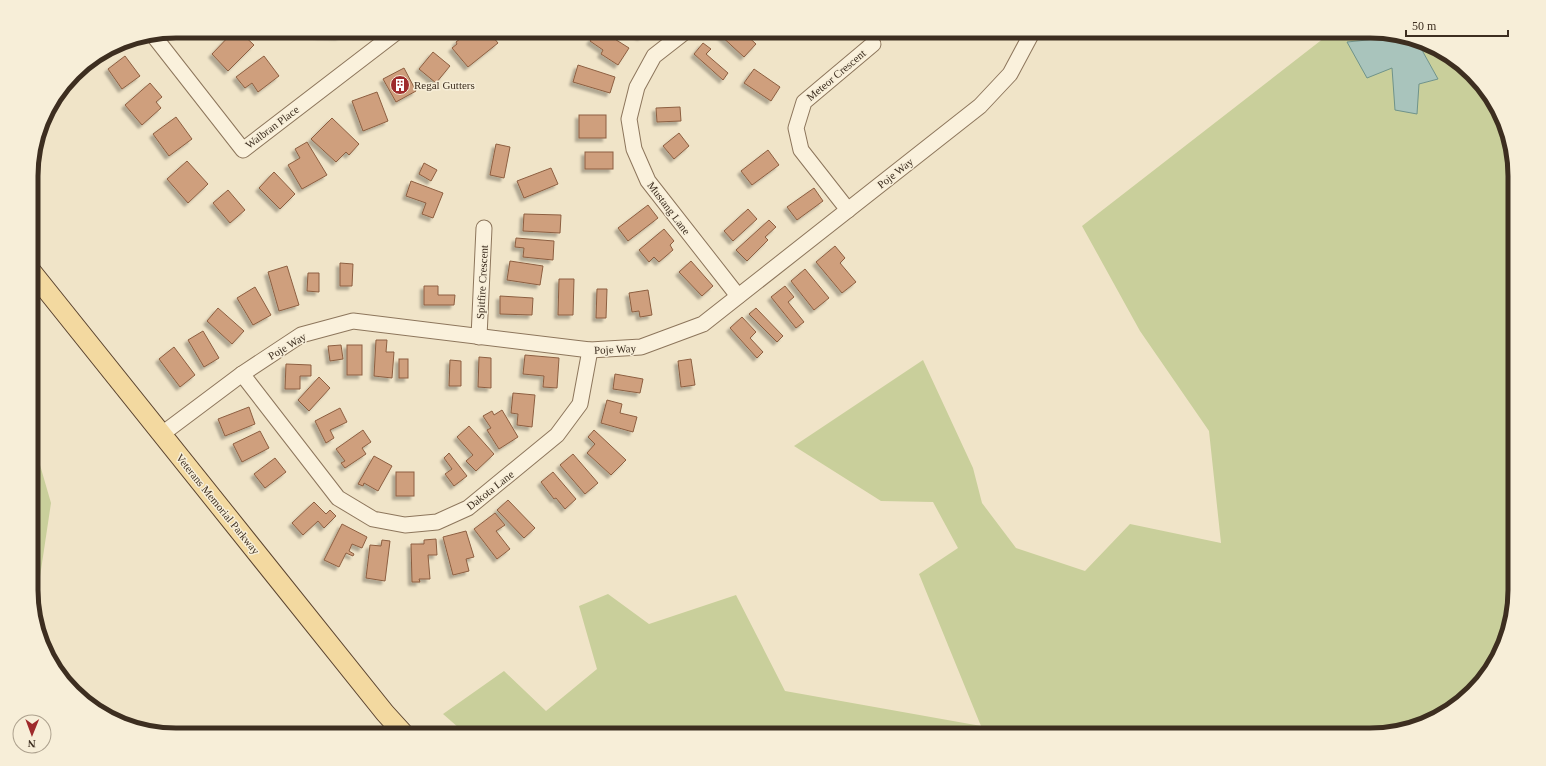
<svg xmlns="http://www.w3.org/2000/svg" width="1546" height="766" font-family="'Times New Roman',serif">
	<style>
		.green { fill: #c9cf9b }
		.water { fill: #a9c4bc; stroke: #6f938a }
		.building { fill: #cf9f7d; stroke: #8d5f41; filter: url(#shadow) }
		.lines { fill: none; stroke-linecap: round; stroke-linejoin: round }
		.minor-casing { stroke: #8d765c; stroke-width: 17 }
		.major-casing { stroke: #5b4430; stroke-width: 21 }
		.minor { stroke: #faf1dc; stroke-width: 15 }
		.major { stroke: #f3d9a0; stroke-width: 19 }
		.labels { text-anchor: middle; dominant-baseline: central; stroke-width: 3; stroke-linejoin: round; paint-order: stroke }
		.street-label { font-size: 11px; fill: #3d2e20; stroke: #f7eed8 }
		.poi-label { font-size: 11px; fill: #3d2e20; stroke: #f7eed8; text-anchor: start }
		.rim { fill: none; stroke: #3d2e20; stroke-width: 5 }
	</style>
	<defs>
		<filter id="shadow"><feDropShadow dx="-3.5" dy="3.5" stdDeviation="1" flood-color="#0004"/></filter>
	</defs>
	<rect width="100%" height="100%" fill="#f0e4c8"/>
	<g class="green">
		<path d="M 1333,31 L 1370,31 L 1384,34 L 1377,39 L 1347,42 L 1419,84 L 1438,79 L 1423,52 L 1422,43 L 1434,46 L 1485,88 L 1514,157 L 1515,590 L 1500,654 L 1451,710 L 1379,735 L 467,735 L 443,714 L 504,671 L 546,711 L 597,669 L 579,606 L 608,594 L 649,624 L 736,595 L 785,691 L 981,726 L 919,574 L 958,548 L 933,502 L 881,501 L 794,446 L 923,360 L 973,468 L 982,503 L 1016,548 L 1085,571 L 1130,524 L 1221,543 L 1209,431 L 1140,331 L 1082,226 Z"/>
		<path d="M 32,454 L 40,465 L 51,503 L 35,610 L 36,618 L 32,609 Z"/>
	</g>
	<path class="water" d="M 1384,34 L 1422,43 L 1423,52 L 1438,79 L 1419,84 L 1417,114 L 1395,110 L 1392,68 L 1367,78 L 1347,42 L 1377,39 Z"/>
	<g class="building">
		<path d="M 234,31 L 239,31 L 254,45 L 228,71 L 212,54 Z"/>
		<path d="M 319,31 L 340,31 L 340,36 L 319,35 Z"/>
		<path d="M 470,31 L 488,31 L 498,43 L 468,67 L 452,48 L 457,44 L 456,42 Z"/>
		<path d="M 597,31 L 602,31 L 629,48 L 618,65 L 601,54 L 603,50 L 590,41 Z"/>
		<path d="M 633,31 L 645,31 L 641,37 Z"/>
		<path d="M 722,31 L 742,31 L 756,44 L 744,57 L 719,34 Z"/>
		<path d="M 703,43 L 711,49 L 706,54 L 728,73 L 723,80 L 694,54 Z"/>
		<path d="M 105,52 L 107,54 L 89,68 L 85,64 Z"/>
		<path d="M 433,52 L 450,66 L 436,83 L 419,69 Z"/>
		<path d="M 125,56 L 140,76 L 122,89 L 108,69 Z"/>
		<path d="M 264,56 L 279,76 L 258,92 L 252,83 L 245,88 L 236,77 Z"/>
		<path d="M 578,65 L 615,77 L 610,93 L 573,82 Z"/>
		<path d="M 404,68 L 416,91 L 396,102 L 383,79 Z"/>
		<path d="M 754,69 L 780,87 L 771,101 L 744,83 Z"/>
		<path d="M 150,83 L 162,97 L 156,102 L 161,108 L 142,125 L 125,105 Z"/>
		<path d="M 377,92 L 388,121 L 363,131 L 352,101 Z"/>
		<path d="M 680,107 L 681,121 L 657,122 L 656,108 Z"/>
		<rect x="579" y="115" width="27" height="23"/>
		<path d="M 176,117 L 192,139 L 169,156 L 153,134 Z"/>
		<path d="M 332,118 L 359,144 L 349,155 L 346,152 L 336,162 L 311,139 Z"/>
		<path d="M 679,133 L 689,146 L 674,159 L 663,146 Z"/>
		<path d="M 307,142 L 327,175 L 302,189 L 288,165 L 300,158 L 295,149 Z"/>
		<path d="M 496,144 L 510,147 L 504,178 L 490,175 Z"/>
		<path d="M 768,150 L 779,165 L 752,185 L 741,171 Z"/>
		<rect x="585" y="152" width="28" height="17"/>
		<path d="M 187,161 L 208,184 L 188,203 L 167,179 Z"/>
		<path d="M 424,163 L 437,170 L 431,181 L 419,174 Z"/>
		<path d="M 551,168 L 558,184 L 524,198 L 517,181 Z"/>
		<path d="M 274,172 L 295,194 L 280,209 L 259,188 Z"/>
		<path d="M 411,181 L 443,193 L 433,218 L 422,214 L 426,203 L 406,196 Z"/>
		<path d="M 814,188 L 823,201 L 797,220 L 787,207 Z"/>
		<path d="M 228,190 L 245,210 L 230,223 L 213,203 Z"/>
		<path d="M 648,205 L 658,218 L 628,241 L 618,228 Z"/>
		<path d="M 748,209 L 757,219 L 733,241 L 724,231 Z"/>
		<path d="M 524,214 L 561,215 L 560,233 L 523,231 Z"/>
		<path d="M 769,220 L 776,227 L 765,237 L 768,240 L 747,261 L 736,250 Z"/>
		<path d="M 664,229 L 674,241 L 670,245 L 673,250 L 659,262 L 654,257 L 649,262 L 639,250 Z"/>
		<path d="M 516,238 L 554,241 L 553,260 L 523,257 L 524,248 L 515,247 Z"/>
		<path d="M 835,246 L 845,258 L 840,263 L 856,282 L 842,293 L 816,262 Z"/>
		<path d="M 510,261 L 543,266 L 540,285 L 507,280 Z"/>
		<path d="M 691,261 L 713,286 L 702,296 L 679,272 Z"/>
		<path d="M 340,263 L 353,264 L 352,286 L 340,286 Z"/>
		<path d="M 287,266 L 299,305 L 279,311 L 268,272 Z"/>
		<path d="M 805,269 L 829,298 L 814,310 L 791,281 Z"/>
		<path d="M 308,273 L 319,273 L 319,292 L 307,291 Z"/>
		<path d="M 559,279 L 574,279 L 573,315 L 558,315 Z"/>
		<path d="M 424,286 L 438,286 L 438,295 L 455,295 L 454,305 L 424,305 Z"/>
		<path d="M 785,286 L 794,297 L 788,302 L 804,322 L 796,328 L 771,297 Z"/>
		<path d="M 255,287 L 271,315 L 253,325 L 237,298 Z"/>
		<path d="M 597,289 L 607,289 L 606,318 L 596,318 Z"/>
		<path d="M 648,290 L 652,315 L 640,317 L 639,311 L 632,312 L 629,293 Z"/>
		<path d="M 500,296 L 533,298 L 532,315 L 500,314 Z"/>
		<path d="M 218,308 L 244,331 L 232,344 L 207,321 Z"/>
		<path d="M 756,308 L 783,336 L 777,342 L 749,314 Z"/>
		<path d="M 742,317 L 756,332 L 750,338 L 763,352 L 757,358 L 730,328 Z"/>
		<path d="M 203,331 L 219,358 L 204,367 L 188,340 Z"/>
		<path d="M 376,340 L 387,340 L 386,352 L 394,352 L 392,378 L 374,376 Z"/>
		<path d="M 341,345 L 343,359 L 330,361 L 328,346 Z"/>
		<rect x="347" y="345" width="15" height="30"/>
		<path d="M 174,347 L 195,375 L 180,387 L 159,359 Z"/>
		<path d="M 525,355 L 559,358 L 557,388 L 543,387 L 544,376 L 523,374 Z"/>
		<path d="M 479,357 L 491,358 L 491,388 L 478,387 Z"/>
		<rect x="399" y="359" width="9" height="19"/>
		<path d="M 691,359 L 695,385 L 681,387 L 678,361 Z"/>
		<path d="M 450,360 L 461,361 L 461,386 L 449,386 Z"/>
		<path d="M 286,364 L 311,365 L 311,376 L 300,376 L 300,389 L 285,389 Z"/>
		<path d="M 615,374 L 643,379 L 640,393 L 613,389 Z"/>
		<path d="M 319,377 L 330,388 L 309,411 L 298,400 Z"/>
		<path d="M 513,393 L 535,395 L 532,427 L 517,425 L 518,414 L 511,413 Z"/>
		<path d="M 607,400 L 622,404 L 620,413 L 637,417 L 633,432 L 601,423 Z"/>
		<path d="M 249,407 L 255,424 L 225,436 L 218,419 Z"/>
		<path d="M 340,408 L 347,422 L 330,430 L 334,438 L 326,443 L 315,421 Z"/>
		<path d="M 502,410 L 518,437 L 499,449 L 487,430 L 491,428 L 483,416 L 492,411 L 494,415 Z"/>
		<path d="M 469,426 L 494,454 L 476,471 L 466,461 L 473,455 L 457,437 Z"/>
		<path d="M 363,430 L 371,442 L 362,448 L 366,454 L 345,468 L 341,463 L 345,461 L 336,449 Z"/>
		<path d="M 594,430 L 626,460 L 611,475 L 587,453 L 595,444 L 588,437 Z"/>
		<path d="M 260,431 L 269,448 L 242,462 L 233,444 Z"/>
		<path d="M 449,453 L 467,476 L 454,486 L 445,474 L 452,469 L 444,458 Z"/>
		<path d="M 573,454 L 598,483 L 585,494 L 560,465 Z"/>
		<path d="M 374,456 L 392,466 L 378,491 L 364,483 L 363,486 L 358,484 Z"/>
		<path d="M 275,458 L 286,472 L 265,488 L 254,474 Z"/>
		<rect x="396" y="472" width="18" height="24"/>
		<path d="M 553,472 L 576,499 L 565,509 L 556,498 L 554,499 L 541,482 Z"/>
		<path d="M 508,500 L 535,528 L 524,538 L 497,510 Z"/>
		<path d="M 314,502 L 326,514 L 330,510 L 336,516 L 324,528 L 318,521 L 303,535 L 292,523 Z"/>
		<path d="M 495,513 L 505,525 L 496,531 L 510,549 L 497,559 L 474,529 Z"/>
		<path d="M 342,524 L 367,537 L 362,548 L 352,544 L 349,551 L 354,554 L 353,556 L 346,553 L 339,567 L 324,560 Z"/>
		<path d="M 466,531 L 474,557 L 466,559 L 469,571 L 453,575 L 443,537 Z"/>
		<path d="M 436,539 L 437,555 L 428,555 L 430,579 L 419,579 L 420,582 L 412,582 L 411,544 L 424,544 L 424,540 Z"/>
		<path d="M 382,540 L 390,541 L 385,581 L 366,578 L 370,545 L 381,546 Z"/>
	</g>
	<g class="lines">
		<defs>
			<g id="minor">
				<path d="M 686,31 L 654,56 L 637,87 L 629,119 L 634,149 L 648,181 L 738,296"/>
				<path d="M 153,35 L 243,150 L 398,31"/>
				<path d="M 848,210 L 801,150 L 796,128 L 804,102 L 873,44"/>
				<path d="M 479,337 L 484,228"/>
				<path d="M 242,374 L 338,498 L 373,519 L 405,525 L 437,522 L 468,508 L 557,435 L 580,404 L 590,350"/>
				<path d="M 162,434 L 242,374 L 301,335 L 353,321 L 590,350 L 641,347 L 703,324 L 980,106 L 1010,74 L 1033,31"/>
			</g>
			<path id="major" d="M 32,272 L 385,713 L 405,735"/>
		</defs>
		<use href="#minor" class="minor-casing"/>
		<use href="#major" class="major-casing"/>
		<use href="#minor" class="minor"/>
		<use href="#major" class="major"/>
	</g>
	<defs>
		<symbol id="building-disc" viewBox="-11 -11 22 22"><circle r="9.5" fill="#9e2a2b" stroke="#f7eed8"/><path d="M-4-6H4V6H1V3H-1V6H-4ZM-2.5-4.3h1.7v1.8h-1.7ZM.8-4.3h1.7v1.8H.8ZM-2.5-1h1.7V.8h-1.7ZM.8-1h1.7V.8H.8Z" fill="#fff"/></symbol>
	</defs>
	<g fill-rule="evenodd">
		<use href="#building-disc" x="389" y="74" width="22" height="22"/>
	</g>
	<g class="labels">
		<g class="street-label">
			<text transform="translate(836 75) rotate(-40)">Meteor Crescent</text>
			<text transform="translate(272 127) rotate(-37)">Walbran Place</text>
			<text transform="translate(895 173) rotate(-38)">Poje Way</text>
			<text transform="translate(669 208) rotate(53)">Mustang Lane</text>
			<text transform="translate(482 282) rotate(-87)">Spitfire Crescent</text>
			<text transform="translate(287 346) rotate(-31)">Poje Way</text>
			<text transform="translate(615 349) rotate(-3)">Poje Way</text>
			<text transform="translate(490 490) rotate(-38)">Dakota Lane</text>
			<text transform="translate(218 504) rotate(51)">Veterans Memorial Parkway</text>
		</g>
		<g class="poi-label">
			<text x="414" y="85">Regal Gutters</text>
		</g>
	</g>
	<path d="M0 0H1546V766H0ZM176 38H1370A138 138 0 0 1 1508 176V590A138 138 0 0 1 1370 728H176A138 138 0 0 1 38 590V176A138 138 0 0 1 176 38Z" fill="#f7eed8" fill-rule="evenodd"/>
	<path class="rim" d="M176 38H1370A138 138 0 0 1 1508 176V590A138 138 0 0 1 1370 728H176A138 138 0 0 1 38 590V176A138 138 0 0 1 176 38Z"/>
	<g transform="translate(32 734) rotate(181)"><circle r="19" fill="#f7eed8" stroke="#ada18e"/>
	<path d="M0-3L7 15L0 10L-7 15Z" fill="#9e2a2b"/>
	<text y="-6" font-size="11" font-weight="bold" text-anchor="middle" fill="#3d2e20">N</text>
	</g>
	<path d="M1406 30v6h102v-6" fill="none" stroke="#3d2e20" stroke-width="2"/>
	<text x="1412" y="30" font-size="12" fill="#3d2e20" stroke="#f7eed8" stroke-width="3" paint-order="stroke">50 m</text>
</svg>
